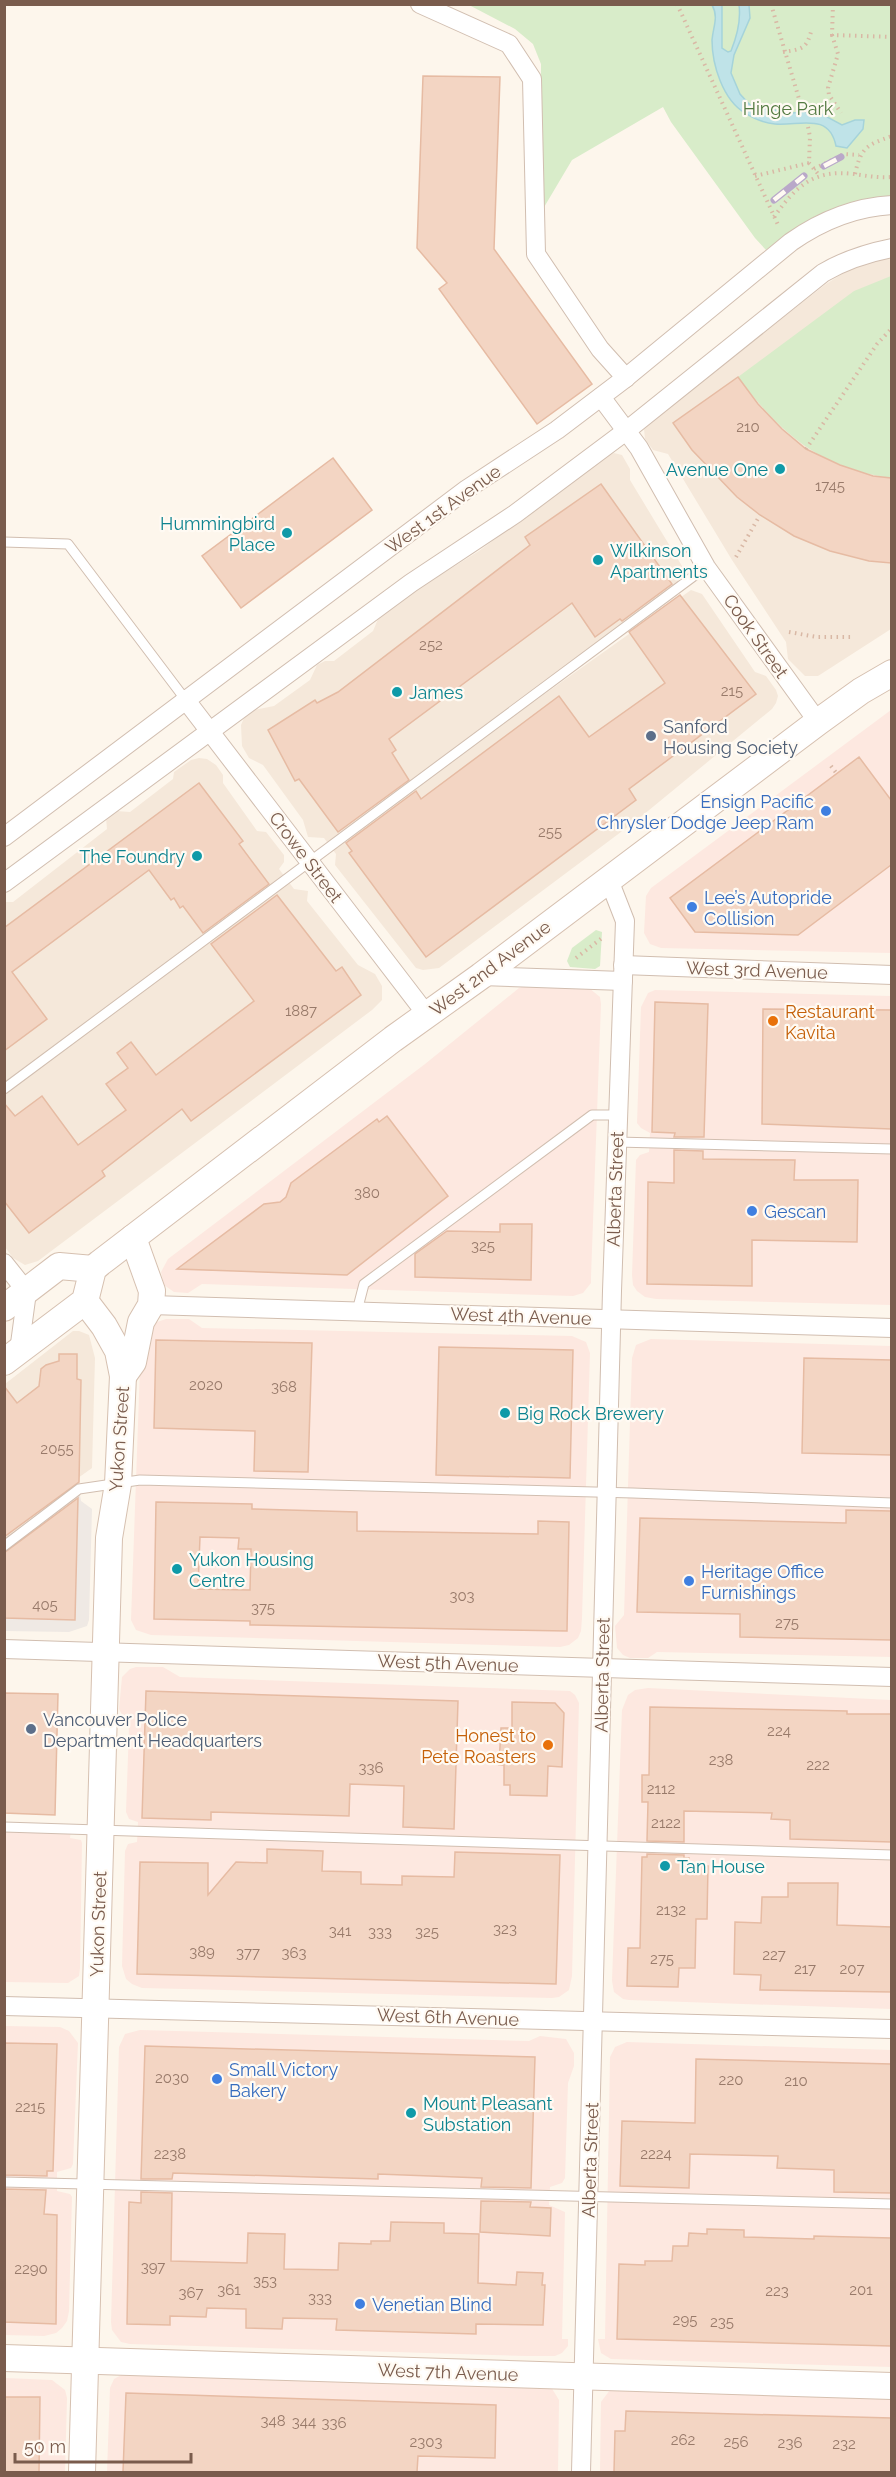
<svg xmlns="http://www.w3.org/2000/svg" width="896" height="2477" font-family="Raleway,sans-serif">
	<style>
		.residential { fill: #f5e8da }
		.commercial { fill: #fde8e0 }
		.industrial { fill: #efe9e4 }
		.green { fill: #d8ecc9 }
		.water { fill: #bfe3e8; stroke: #a5d3da; stroke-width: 1.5 }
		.building { fill: #f3d5c3; stroke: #e6bba3; stroke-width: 1.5; fill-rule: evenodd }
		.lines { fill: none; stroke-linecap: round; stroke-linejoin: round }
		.lane-casing { stroke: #d1beb0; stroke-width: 11 }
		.street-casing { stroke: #d1beb0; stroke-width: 20 }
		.secondary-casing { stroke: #d6c0b0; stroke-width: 28 }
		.path { stroke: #d9b8a5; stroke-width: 4; stroke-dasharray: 1.5 4.5; stroke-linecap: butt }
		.lane { stroke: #fff; stroke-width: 9 }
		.street { stroke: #fff; stroke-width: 18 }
		.secondary { stroke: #fff; stroke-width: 26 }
		.rail-casing { stroke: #b9a8c9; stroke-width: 7 }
		.rail { stroke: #fffaf3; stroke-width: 4.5; stroke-dasharray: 14; stroke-linecap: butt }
		.culture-dot { fill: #0f9aa8; stroke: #fffaf3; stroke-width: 2 }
		.service-dot { fill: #5c6f8a; stroke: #fffaf3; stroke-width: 2 }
		.shop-dot { fill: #3f7fe0; stroke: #fffaf3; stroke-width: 2 }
		.food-dot { fill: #e8710a; stroke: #fffaf3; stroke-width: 2 }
		.labels { text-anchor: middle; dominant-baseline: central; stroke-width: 4.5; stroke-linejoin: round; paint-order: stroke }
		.number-label { font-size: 15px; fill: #987a6a }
		.park-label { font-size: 18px; fill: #537a41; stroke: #fffaf3 }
		.culture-label { font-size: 18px; fill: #0d838f; stroke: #fffaf3; text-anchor: start }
		.street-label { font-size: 18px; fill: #7a5c4d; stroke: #fffaf3 }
		.service-label { font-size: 18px; fill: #4e5e75; stroke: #fffaf3; text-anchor: start }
		.shop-label { font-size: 18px; fill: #366cbe; stroke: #fffaf3; text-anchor: start }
		.food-label { font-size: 18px; fill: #c56008; stroke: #fffaf3; text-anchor: start }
	</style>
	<rect width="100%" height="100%" fill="#fdf6ec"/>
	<g class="residential">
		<path d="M 891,257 L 891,629 L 818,676 L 805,676 L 788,659 L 786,642 L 732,560 L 668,454 L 653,450 L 645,439 L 644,429 L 651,421 L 826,284 L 847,271 L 870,261 Z"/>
		<path d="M 614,453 L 622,455 L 630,469 L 630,480 L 685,571 L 679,581 L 356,828 L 691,590 L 702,594 L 755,672 L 766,676 L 776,690 L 778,696 L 776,703 L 772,709 L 637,820 L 439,968 L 423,970 L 416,968 L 335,865 L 336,854 L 324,838 L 308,837 L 303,820 L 263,765 L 249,758 L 242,746 L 241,725 L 244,718 L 254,710 L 274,706 L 310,680 L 317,665 L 325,661 L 334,661 L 373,631 L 378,619 L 413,592 L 479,551 L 605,457 Z"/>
		<path d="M 199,758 L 207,759 L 216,765 L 223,775 L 223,783 L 257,831 L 266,832 L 284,855 L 284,862 L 279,869 L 294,889 L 308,891 L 307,901 L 358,965 L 375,974 L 382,986 L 382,1000 L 372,1010 L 38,1261 L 25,1265 L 13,1258 L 5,1247 L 4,902 L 13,902 L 107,829 L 106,818 L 116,811 L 130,812 L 173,779 L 174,772 L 191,760 Z"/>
		<path d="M 73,1331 L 79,1331 L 89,1335 L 95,1358 L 92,1468 L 78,1478 L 79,1489 L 5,1546 L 5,1384 Z"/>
	</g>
	<g class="commercial">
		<path d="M 891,710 L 891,953 L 661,948 L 650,944 L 644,933 L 646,896 L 651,888 Z"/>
		<path d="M 525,986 L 589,988 L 600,997 L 601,1004 L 591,1277 L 591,1283 L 583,1293 L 573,1296 L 202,1284 L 188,1293 L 174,1292 L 164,1285 L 161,1272 L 168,1259 L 425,1064 L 519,988 Z"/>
		<path d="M 655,990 L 891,996 L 891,1305 L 656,1299 L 645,1297 L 637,1291 L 633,1285 L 632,1275 L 636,1160 L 640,1155 L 649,1152 L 650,1133 L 641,1128 L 637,1123 L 641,1007 L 648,993 Z"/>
		<path d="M 166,1319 L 189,1319 L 202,1328 L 572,1336 L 586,1342 L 590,1353 L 582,1618 L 581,1631 L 578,1638 L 569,1645 L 560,1647 L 151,1635 L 136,1630 L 131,1620 L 141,1340 L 151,1324 Z"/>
		<path d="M 651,1339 L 891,1346 L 891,1657 L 657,1652 L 648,1658 L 630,1658 L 623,1655 L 617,1648 L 615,1626 L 624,1615 L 632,1358 L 636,1345 Z"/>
		<path d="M 136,1667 L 163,1667 L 180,1677 L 570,1691 L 575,1695 L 579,1703 L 572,1976 L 569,1990 L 559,1997 L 552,1998 L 142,1988 L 132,1984 L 126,1979 L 122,1966 L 125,1851 L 128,1844 L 137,1842 L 138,1822 L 129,1819 L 126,1812 L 129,1728 L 119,1709 L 122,1677 L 130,1669 Z"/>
		<path d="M 648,1688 L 891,1700 L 891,2009 L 629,2000 L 623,1999 L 614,1992 L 612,1981 L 622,1710 L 628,1695 L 635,1690 Z"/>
		<path d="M 5,1827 L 71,1829 L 70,1838 L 81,1840 L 82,1843 L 80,1968 L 79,1976 L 68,1983 L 5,1982 Z"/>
		<path d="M 5,2026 L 60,2027 L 69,2031 L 78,2043 L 73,2164 L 71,2168 L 57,2172 L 57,2191 L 70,2194 L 72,2197 L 69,2311 L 67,2321 L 62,2328 L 56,2333 L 44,2336 L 5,2335 Z"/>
		<path d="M 140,2030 L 529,2041 L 540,2036 L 566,2039 L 574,2053 L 574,2066 L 568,2083 L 565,2178 L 562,2183 L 550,2187 L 549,2205 L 565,2212 L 562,2339 L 568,2339 L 568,2346 L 562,2353 L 555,2356 L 526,2356 L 130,2344 L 121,2342 L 112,2330 L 111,2322 L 119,2047 L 125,2034 Z"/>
		<path d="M 627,2042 L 891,2050 L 891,2367 L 611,2359 L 601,2353 L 598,2339 L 605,2339 L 610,2057 L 615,2047 Z"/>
		<path d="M 123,2374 L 551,2387 L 559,2400 L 558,2472 L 107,2472 L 110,2388 L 114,2379 Z"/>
		<path d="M 5,2378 L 52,2380 L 65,2390 L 67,2398 L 65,2472 L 5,2472 Z"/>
		<path d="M 610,2390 L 891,2396 L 891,2472 L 600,2472 L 601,2402 Z"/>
	</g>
	<path class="industrial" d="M 79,1489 L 81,1501 L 92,1509 L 89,1620 L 87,1626 L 69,1632 L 5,1631 L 5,1546 Z"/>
	<g class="green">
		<path d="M 469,5 L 891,5 L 891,197 C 875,200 856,202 840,207 C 812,215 789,233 766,250 L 755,238 L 671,122 L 663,107 L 572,160 L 540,214 L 541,64 L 533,44 L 515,29 Z"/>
		<path d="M 891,276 L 891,478 C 820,469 779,432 738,377 L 854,291 Z"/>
		<path d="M 596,930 L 602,932 L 600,966 L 595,969 L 570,967 L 567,961 L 572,948 Z"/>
	</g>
	<path class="water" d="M 712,5 L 722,5 L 722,48 L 728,52 L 731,51 C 737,36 741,20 739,5 L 749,5 L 750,18 L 734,55 L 731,73 L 740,94 L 751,106 L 792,113 L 816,111 L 842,125 L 855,120 L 864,120 L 863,129 L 847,148 L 836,146 C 829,112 800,126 775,124 C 765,123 754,119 745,113 C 723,100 712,65 712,40 C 713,27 719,17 712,5 Z"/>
	<g class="building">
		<path d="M 423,76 L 500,77 L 494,249 L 592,384 L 537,424 L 439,289 L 447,283 L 417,248 Z"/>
		<path d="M 738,377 L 758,404 L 782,429 L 806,449 L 840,465 L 873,476 L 891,478 L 891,563 L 869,561 L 830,551 L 794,536 L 760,515 L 737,497 L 692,450 L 673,423 Z"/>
		<path d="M 333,458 L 372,510 L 241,608 L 202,556 Z"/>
		<path d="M 601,484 L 672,584 L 622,621 L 620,619 L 595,637 L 572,603 L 389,739 L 396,750 L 392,753 L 409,780 L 338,832 L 299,779 L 295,781 L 268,730 L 315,700 L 317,703 L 338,692 L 530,545 L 525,537 Z"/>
		<path d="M 680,595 L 756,694 L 629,789 L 636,800 L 426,957 L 349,853 L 352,851 L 346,843 L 416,791 L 421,799 L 559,696 L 589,737 L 665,683 L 629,632 Z"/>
		<path d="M 859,757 L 891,800 L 891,865 L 798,935 L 695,932 L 670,898 Z"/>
		<path d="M 199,783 L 243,841 L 239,844 L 269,884 L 203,933 L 183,906 L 180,908 L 174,898 L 171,900 L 149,870 L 12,972 L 47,1019 L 4,1051 L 4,928 Z"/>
		<path d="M 277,895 L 336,971 L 342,967 L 361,995 L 191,1121 L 182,1109 L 102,1171 L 105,1176 L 29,1233 L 4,1201 L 4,1103 L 15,1116 L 42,1096 L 78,1145 L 126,1110 L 106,1084 L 128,1068 L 117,1053 L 131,1042 L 156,1075 L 254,1001 L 211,944 Z"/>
		<path d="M 655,1002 L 708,1004 L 704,1137 L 674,1137 L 675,1133 L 652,1132 Z"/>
		<path d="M 763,1009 L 891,1010 L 891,1129 L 762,1124 Z"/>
		<path d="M 387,1116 L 448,1196 L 347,1275 L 177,1269 L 264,1204 L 280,1202 L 286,1197 L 291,1183 L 377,1119 L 379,1122 Z"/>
		<path d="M 674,1150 L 703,1151 L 703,1159 L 795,1160 L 794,1180 L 858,1180 L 857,1242 L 752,1240 L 752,1286 L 647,1284 L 648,1182 L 674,1183 Z"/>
		<path d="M 500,1224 L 532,1224 L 531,1280 L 415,1277 L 415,1254 L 447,1231 L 500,1232 Z"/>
		<path d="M 156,1340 L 312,1343 L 308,1472 L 254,1471 L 255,1431 L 154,1428 Z"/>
		<path d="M 439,1347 L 573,1350 L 570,1478 L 436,1475 Z"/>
		<path d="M 59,1354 L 77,1354 L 77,1379 L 81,1380 L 79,1482 L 4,1537 L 4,1386 L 17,1403 L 39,1386 L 41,1369 L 46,1365 L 59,1361 Z"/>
		<path d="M 804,1358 L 891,1360 L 891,1455 L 802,1453 Z"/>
		<path d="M 78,1498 L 75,1620 L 4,1618 L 4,1553 Z"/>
		<path d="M 156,1502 L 252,1504 L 252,1509 L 357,1512 L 357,1531 L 538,1534 L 538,1521 L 569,1522 L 567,1631 L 250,1625 L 250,1621 L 154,1619 ZM 200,1537 L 239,1538 L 238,1549 L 251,1549 L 250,1590 L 198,1589 Z"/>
		<path d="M 846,1510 L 891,1511 L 891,1640 L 740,1637 L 740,1614 L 637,1612 L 640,1518 L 846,1523 Z"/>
		<path d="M 146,1691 L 458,1701 L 454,1829 L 403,1827 L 404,1786 L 350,1784 L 349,1816 L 211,1812 L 211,1820 L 142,1818 Z"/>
		<path d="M 4,1693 L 58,1694 L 55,1815 L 4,1813 Z"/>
		<path d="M 512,1702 L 555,1703 L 564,1713 L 562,1767 L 548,1766 L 547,1796 L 510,1795 L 510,1785 L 504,1785 L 504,1765 L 499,1765 L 501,1728 L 512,1728 Z"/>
		<path d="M 650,1707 L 847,1711 L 847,1714 L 891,1714 L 891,1842 L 790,1839 L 790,1820 L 771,1819 L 772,1813 L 684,1811 L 684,1842 L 647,1841 L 648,1802 L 642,1802 L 642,1775 L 649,1775 Z"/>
		<path d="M 267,1849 L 323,1851 L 322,1871 L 361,1872 L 361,1884 L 402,1885 L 402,1876 L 454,1877 L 455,1852 L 560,1855 L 556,1984 L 137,1974 L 140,1862 L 208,1863 L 208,1895 L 236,1862 L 267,1863 Z"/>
		<path d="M 647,1854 L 684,1855 L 684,1858 L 689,1858 L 689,1866 L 708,1866 L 707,1919 L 696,1919 L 695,1968 L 679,1968 L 678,1987 L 627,1986 L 628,1948 L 640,1948 L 642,1857 L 647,1857 Z"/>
		<path d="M 788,1883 L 838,1883 L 837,1925 L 891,1927 L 891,1992 L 760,1990 L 761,1975 L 734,1974 L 735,1922 L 761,1923 L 762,1897 L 788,1897 Z"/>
		<path d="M 4,2043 L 57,2044 L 53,2171 L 47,2171 L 47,2176 L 4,2175 Z"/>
		<path d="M 145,2046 L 535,2057 L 531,2188 L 481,2187 L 482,2178 L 378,2174 L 378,2179 L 173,2173 L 172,2179 L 141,2179 Z"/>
		<path d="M 696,2059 L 891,2064 L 891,2193 L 834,2192 L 834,2170 L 777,2168 L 778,2156 L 690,2154 L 689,2188 L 620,2186 L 622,2121 L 695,2123 Z"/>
		<path d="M 4,2189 L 46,2190 L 44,2214 L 57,2215 L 56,2324 L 4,2322 Z"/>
		<path d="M 141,2192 L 172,2193 L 171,2261 L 247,2263 L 248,2233 L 285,2234 L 284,2269 L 338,2270 L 339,2243 L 371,2244 L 371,2241 L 390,2241 L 391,2222 L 444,2223 L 444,2233 L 479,2234 L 478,2283 L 516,2285 L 517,2272 L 543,2273 L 542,2285 L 545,2285 L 543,2325 L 476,2324 L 476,2334 L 336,2330 L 337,2319 L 283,2318 L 282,2329 L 246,2328 L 246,2309 L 207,2308 L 206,2317 L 170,2316 L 170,2325 L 127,2324 L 129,2202 L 141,2203 Z"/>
		<path d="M 481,2201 L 531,2202 L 530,2207 L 551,2208 L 550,2236 L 480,2232 Z"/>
		<path d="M 707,2229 L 744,2230 L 744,2237 L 814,2239 L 814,2236 L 891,2238 L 891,2346 L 617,2339 L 619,2264 L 645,2265 L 645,2261 L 672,2261 L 673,2246 L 688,2246 L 689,2233 L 707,2234 Z"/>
		<path d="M 126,2393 L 496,2405 L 495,2458 L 418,2456 L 417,2472 L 123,2472 Z"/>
		<path d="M 4,2397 L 40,2397 L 39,2472 L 4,2472 Z"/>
		<path d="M 626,2411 L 891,2418 L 891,2472 L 614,2472 L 615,2431 L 625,2431 Z"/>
	</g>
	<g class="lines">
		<defs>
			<g id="lane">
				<path d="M 4,542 L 68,544 L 185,699"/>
				<path d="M 4,1089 L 706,567"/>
				<path d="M 617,1142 L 892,1149"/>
				<path d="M 357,1311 L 364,1284 L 592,1115 L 618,1115"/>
				<path d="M 4,1546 L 79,1489 L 140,1480 L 633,1493 L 892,1503"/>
				<path d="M 4,1827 L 892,1855"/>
				<path d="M 4,2182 L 892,2204"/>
			</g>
			<g id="street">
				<path d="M 420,4 L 509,44 L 532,79 L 536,254 L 600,349 L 626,378"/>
				<path d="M 601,397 L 639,448 L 706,567 L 818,722"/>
				<path d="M 185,699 L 427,1015"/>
				<path d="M 4,837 L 467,489 L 557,430 L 623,380 L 791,242 C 821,221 855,207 892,205"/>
				<path d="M 4,883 L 411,583 L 515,514 L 626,431 L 823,273 C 845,260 867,253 892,248"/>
				<path d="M 623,965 L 892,975"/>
				<path d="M 481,976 L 623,981"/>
				<path d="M 4,1263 L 27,1292 L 19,1351"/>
				<path d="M 151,1305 L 892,1328"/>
				<path d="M 4,1649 L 892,1677"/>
				<path d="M 4,2006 L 892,2029"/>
				<path d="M 581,2472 L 612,1291 L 625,921 L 609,880"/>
			</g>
			<g id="secondary">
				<path d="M 4,1308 L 59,1266 L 93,1269"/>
				<path d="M 4,1362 L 85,1301 L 93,1269 L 100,1263 L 393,1039 L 481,976 L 818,722 L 861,691 L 892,673"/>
				<path d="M 123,1376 L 133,1362 L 141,1322 L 151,1305 L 152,1291 L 133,1238"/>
				<path d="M 4,2358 L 892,2386"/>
				<path d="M 82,2472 L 109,1538 L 118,1484 L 123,1376 L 118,1351 L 104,1326 L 85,1301"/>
			</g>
		</defs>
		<use href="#lane" class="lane-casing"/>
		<use href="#street" class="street-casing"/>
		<use href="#secondary" class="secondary-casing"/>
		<g class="path">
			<path d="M 677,4 L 779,227"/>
			<path d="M 771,4 L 799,99"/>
			<path d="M 833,4 L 832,35 L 892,37"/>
			<path d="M 832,35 L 838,54 L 828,88 L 829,95 L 841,113"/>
			<path d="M 783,52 C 804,49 807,48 812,28"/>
			<path d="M 808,127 L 810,137 L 809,163 L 819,175"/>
			<path d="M 814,169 L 844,154 L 859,155"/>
			<path d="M 855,174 C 861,147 867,145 892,136"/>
			<path d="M 755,176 L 809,163"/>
			<path d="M 774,217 C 796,186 814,169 854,174 C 867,176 878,178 892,177"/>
			<path d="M 806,449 L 877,344 L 892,328"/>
			<path d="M 736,557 L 760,515"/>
			<path d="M 789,632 L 817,637 L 851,637"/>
			<path d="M 831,766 L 837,774"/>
			<path d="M 576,958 L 602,938"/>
		</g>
		<use href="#lane" class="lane"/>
		<use href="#street" class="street"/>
		<use href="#secondary" class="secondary"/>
		<defs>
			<g id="rail">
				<path d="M 824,166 L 841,157"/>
				<path d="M 774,200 L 804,176"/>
			</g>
		</defs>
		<use href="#rail" class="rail-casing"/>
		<use href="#rail" class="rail"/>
	</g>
	<g class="culture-dot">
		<circle cx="780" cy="469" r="6"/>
		<circle cx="287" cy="533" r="6"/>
		<circle cx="598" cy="560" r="6"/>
		<circle cx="397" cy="692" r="6"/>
		<circle cx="197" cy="856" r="6"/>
		<circle cx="505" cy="1413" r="6"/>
		<circle cx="177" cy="1569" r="6"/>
		<circle cx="665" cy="1866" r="6"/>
		<circle cx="411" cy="2113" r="6"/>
	</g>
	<g class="service-dot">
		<circle cx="651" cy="736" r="6"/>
		<circle cx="31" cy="1729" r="6"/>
	</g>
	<g class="shop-dot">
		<circle cx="826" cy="811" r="6"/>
		<circle cx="692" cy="907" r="6"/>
		<circle cx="752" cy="1211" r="6"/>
		<circle cx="689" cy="1581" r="6"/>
		<circle cx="217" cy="2079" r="6"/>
		<circle cx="360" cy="2304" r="6"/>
	</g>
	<g class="food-dot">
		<circle cx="773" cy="1021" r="6"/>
		<circle cx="548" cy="1745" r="6"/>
	</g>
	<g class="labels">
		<g class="number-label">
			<text x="748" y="427">210</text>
			<text x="830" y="486">1745</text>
			<text x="431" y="645">252</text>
			<text x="732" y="691">215</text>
			<text x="550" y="832">255</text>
			<text x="301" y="1011">1887</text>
			<text x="367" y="1193">380</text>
			<text x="483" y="1246">325</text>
			<text x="206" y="1385">2020</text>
			<text x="284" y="1387">368</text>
			<text x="57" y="1449">2055</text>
			<text x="462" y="1596">303</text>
			<text x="45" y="1605">405</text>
			<text x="263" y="1608">375</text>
			<text x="787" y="1623">275</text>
			<text x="779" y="1731">224</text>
			<text x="721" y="1760">238</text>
			<text x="818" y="1765">222</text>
			<text x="371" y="1768">336</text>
			<text x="661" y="1789">2112</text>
			<text x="666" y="1823">2122</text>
			<text x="671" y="1910">2132</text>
			<text x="505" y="1929">323</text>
			<text x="340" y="1931">341</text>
			<text x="380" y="1932">333</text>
			<text x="427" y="1932">325</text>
			<text x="202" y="1952">389</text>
			<text x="248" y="1953">377</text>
			<text x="294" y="1953">363</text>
			<text x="774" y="1955">227</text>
			<text x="662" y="1959">275</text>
			<text x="805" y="1969">217</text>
			<text x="852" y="1969">207</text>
			<text x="172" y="2078">2030</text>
			<text x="731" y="2080">220</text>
			<text x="796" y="2081">210</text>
			<text x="30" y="2107">2215</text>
			<text x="170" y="2154">2238</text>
			<text x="656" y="2154">2224</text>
			<text x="153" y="2267">397</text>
			<text x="31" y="2269">2290</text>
			<text x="265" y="2281">353</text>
			<text x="229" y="2290">361</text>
			<text x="861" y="2290">201</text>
			<text x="777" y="2291">223</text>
			<text x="191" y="2293">367</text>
			<text x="320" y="2298">333</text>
			<text x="685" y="2320">295</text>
			<text x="722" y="2322">235</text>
			<text x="273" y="2421">348</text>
			<text x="304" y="2422">344</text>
			<text x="334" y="2423">336</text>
			<text x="683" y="2440">262</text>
			<text x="426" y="2442">2303</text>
			<text x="736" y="2442">256</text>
			<text x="790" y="2443">236</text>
			<text x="844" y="2444">232</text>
		</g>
		<g class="park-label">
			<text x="788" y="108">Hinge Park</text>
		</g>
		<g class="culture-label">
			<text x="768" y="469" text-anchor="end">Avenue One</text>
			<text x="275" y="523" text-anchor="end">Hummingbird<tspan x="275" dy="21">Place</tspan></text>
			<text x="610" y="550">Wilkinson<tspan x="610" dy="21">Apartments</tspan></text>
			<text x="409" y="692">James</text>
			<text x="185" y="856" text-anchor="end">The Foundry</text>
			<text x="517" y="1413">Big Rock Brewery</text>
			<text x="189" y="1559">Yukon Housing<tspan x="189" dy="21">Centre</tspan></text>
			<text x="677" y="1866">Tan House</text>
			<text x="423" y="2103">Mount Pleasant<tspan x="423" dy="21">Substation</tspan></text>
		</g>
		<g class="street-label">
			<text transform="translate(443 509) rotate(-36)">West 1st Avenue</text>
			<text transform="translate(756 636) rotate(55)">Cook Street</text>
			<text transform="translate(306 857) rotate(53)">Crowe Street</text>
			<text transform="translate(490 968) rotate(-37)">West 2nd Avenue</text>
			<text transform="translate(757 970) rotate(2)">West 3rd Avenue</text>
			<text transform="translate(615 1189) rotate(-88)">Alberta Street</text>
			<text transform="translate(521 1316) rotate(2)">West 4th Avenue</text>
			<text transform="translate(119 1439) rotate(-86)">Yukon Street</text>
			<text transform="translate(448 1663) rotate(2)">West 5th Avenue</text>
			<text transform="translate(602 1675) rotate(-89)">Alberta Street</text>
			<text transform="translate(98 1924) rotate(-88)">Yukon Street</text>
			<text transform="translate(448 2017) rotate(2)">West 6th Avenue</text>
			<text transform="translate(590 2160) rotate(-88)">Alberta Street</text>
			<text transform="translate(448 2372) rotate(2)">West 7th Avenue</text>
		</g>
		<g class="service-label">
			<text x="663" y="726">Sanford<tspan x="663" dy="21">Housing Society</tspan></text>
			<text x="43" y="1719">Vancouver Police<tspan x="43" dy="21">Department Headquarters</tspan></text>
		</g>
		<g class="shop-label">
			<text x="814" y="801" text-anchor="end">Ensign Pacific<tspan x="814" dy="21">Chrysler Dodge Jeep Ram</tspan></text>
			<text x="704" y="897">Lee’s Autopride<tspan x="704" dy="21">Collision</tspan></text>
			<text x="764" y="1211">Gescan</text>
			<text x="701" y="1571">Heritage Office<tspan x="701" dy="21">Furnishings</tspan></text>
			<text x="229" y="2069">Small Victory<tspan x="229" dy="21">Bakery</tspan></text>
			<text x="372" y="2304">Venetian Blind</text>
		</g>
		<g class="food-label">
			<text x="785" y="1011">Restaurant<tspan x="785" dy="21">Kavita</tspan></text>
			<text x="536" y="1735" text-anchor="end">Honest to<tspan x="536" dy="21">Pete Roasters</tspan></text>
		</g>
	</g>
	<rect width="896" height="2477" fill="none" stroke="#7a5c4d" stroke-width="12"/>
	<path d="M15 2453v9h176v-9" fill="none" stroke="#7a5c4d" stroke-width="3"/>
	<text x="24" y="2453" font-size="18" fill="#7a5c4d" stroke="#fffaf3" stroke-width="4.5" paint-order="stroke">50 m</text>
</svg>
